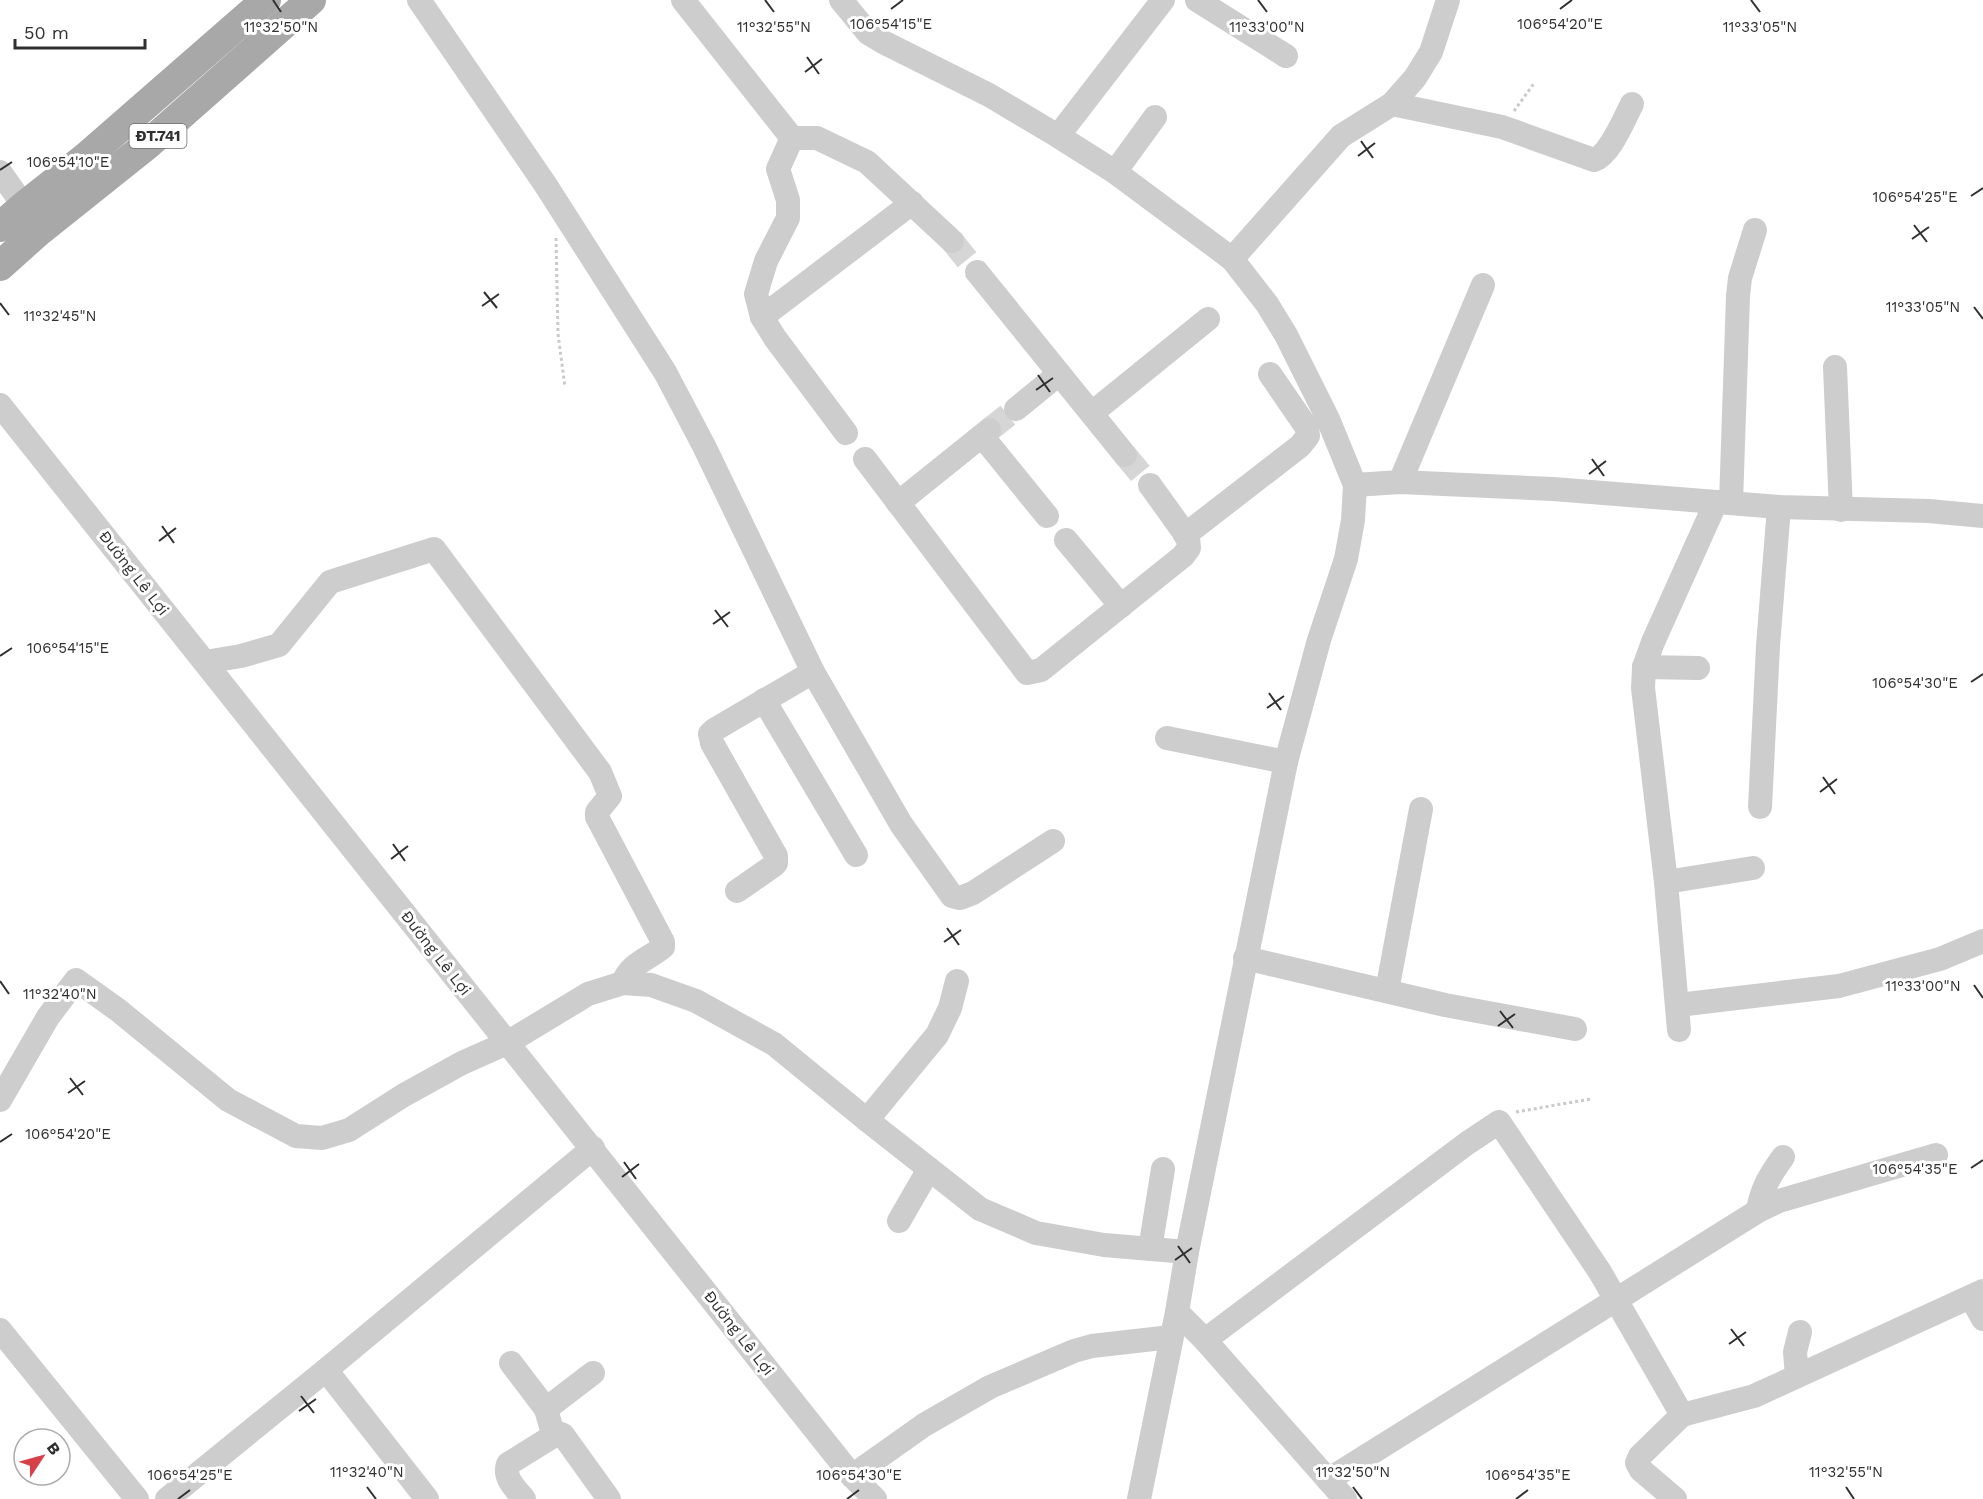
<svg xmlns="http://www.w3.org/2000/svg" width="1983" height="1499" font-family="'Work Sans',sans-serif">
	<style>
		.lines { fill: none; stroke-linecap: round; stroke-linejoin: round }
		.minor-tunnel { stroke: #d6d6d6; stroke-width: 24; stroke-dasharray: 24 12; stroke-linecap: butt }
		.path { stroke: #cacaca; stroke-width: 3; stroke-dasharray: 3 3; stroke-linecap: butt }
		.minor { stroke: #cdcdcd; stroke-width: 24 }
		.major { stroke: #a8a8a8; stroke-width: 30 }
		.ticks { fill: none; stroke: #303030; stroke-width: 2 }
		.labels { text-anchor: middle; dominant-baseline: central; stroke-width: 6; stroke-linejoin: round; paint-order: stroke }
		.shield { fill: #fff; stroke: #6e6e6e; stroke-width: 1.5 }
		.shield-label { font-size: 15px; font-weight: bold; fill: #303030 }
		.street-label { font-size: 16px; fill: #303030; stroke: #fff }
		.ticks-label { font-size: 15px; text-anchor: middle; fill: #303030; stroke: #fff; stroke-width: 6; stroke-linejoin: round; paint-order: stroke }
	</style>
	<rect width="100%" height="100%" fill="#fff"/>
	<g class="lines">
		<g class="minor-tunnel">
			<path d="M 952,241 L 977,272"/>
			<path d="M 989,430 L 1016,409"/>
			<path d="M 1125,455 L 1150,485"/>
		</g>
		<g class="path">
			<path d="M 1514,111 L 1535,82"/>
			<path d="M 556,238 L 558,334 L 565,387"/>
			<path d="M 1516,1112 L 1591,1099"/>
		</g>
		<g class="minor">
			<path d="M 419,0 L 545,184 L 665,372 L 704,446 L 813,672 L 901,824 L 952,896 L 960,898 L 973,893 L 1053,841"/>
			<path d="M 683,0 L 792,138"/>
			<path d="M 841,0 L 868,33 L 883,42 L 989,95 L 1058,136 L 1115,172 L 1232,259 L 1267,304 L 1286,335 L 1328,419 L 1355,485 L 1353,520 L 1346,559 L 1319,640 L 1286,762 L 1187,1252 L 1177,1312 L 1139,1499"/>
			<path d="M 1197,0 L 1286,56"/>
			<path d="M 1392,104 L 1502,127 L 1594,160 C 1610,155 1624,119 1632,104"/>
			<path d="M 1058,136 L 1163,0"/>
			<path d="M 792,138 L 778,169 L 788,200 L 788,218 L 766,261 L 756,294 L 762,317 L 775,338 L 846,433"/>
			<path d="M 792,138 L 817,138 L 867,162 L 952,241"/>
			<path d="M 0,172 L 24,206"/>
			<path d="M 1115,172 L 1155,117"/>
			<path d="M 1232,259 L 1341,136 L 1392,104 L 1415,78 L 1431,52 L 1448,0"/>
			<path d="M 977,272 L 1125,455"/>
			<path d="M 762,317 L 912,203"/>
			<path d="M 1835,367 L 1841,510"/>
			<path d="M 0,405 L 852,1476 L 875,1499"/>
			<path d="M 1016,409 L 1059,374"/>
			<path d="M 1092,413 L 1208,319"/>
			<path d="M 982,436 L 1047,516"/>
			<path d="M 865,459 L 1027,673 L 1041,670 L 1183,556 L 1189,548 L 1188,538 L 1150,485"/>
			<path d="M 1400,482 L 1483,285"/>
			<path d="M 1355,485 L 1400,482 L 1553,489 L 1779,507 L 1929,511 L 1983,516"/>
			<path d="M 898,503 L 989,430"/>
			<path d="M 1731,503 L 1738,296 L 1740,278 L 1755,230"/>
			<path d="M 1185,535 L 1300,446 L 1308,436 L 1307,428 L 1270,374"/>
			<path d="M 1066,540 L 1121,606"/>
			<path d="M 205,662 L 241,656 L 279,645 L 330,582 L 434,549 L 600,772 L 610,796 L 597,812 L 597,817 L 663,942 L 663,947 C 649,959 629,964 623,983"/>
			<path d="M 1644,667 L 1698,668"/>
			<path d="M 764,700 L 856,855"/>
			<path d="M 1167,738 L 1286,762"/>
			<path d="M 1760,807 L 1768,646 L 1779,507"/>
			<path d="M 1666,882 L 1753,868"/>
			<path d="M 737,891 L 773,866 L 776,863 L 776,856 L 712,743 L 710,734 L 714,730 L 813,672"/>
			<path d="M 1245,958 L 1445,1005 L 1575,1029"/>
			<path d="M 1387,991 L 1421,809"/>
			<path d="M 1678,1005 L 1839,986 L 1940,959 L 1983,941"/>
			<path d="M 1679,1030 L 1666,882 L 1643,688 L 1644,667 L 1653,642 L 1716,502"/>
			<path d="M 0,1100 L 48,1017 L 76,980 L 118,1010 L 228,1100 L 296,1136 L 322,1138 L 349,1130 L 404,1095 L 462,1063 L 507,1043 L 588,994 L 623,983 L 651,985 L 696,1001 L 774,1044 L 867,1120 L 980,1209 L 1036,1233 L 1104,1245 L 1187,1252"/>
			<path d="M 867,1120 L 937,1035 L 950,1008 L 957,981"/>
			<path d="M 1758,1211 C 1761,1190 1770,1175 1783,1157"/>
			<path d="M 899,1221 L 929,1169"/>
			<path d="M 1150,1249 L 1163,1169"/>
			<path d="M 1971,1297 L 1983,1319"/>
			<path d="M 1177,1312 L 1205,1340 L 1345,1499"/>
			<path d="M 0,1330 L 137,1499"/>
			<path d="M 1205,1340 L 1466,1144 L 1499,1122 L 1600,1272 L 1682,1415 L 1754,1396 L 1983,1291"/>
			<path d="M 511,1363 L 546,1409"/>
			<path d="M 326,1370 L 427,1499"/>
			<path d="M 1797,1376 L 1795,1352 L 1800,1332"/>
			<path d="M 553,1434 L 546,1409 L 593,1373"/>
			<path d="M 852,1476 L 924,1425 L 990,1387 L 1074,1351 L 1092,1346 L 1171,1337"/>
			<path d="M 1328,1480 L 1758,1211 L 1779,1201 L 1936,1155"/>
			<path d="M 167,1499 L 326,1370 L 593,1148"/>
			<path d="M 524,1499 C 516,1489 503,1478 508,1464 L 558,1433 L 563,1435 L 609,1499"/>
			<path d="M 1675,1499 L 1641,1470 L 1637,1463 L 1640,1456 L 1682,1415"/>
		</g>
		<g class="major">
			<path d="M 0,227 L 24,206 L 86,157 L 266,0"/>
			<path d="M 0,266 L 38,232 L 147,145 L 311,0"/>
		</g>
	</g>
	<path class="ticks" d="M 273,0 L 281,12M 765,0 L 774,12M 1258,0 L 1267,12M 1751,0 L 1760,12M 891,9 L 903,0M 1560,9 L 1572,0M 807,57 L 819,74M 805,72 L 822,59M 1361,141 L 1373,158M 1358,156 L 1375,143M 0,170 L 12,162M 1971,196 L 1983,188M 1914,225 L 1927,242M 1912,239 L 1929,227M 484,292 L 497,308M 0,303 L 9,315M 482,306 L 499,294M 1974,307 L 1983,319M 1038,375 L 1050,392M 1036,390 L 1053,378M 1592,459 L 1604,476M 1589,474 L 1606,461M 162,526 L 174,543M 159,541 L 176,528M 715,610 L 728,627M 713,624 L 730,612M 0,656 L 12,648M 1971,682 L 1983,674M 1269,693 L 1281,710M 1267,708 L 1284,696M 1823,777 L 1835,794M 1820,792 L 1837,779M 393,844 L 405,861M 391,859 L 408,846M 947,928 L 959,945M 944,942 L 961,930M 0,981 L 9,994M 1974,985 L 1983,998M 1500,1011 L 1513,1028M 1498,1026 L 1515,1014M 70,1078 L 83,1095M 68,1093 L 85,1081M 0,1142 L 12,1134M 624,1162 L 636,1179M 1971,1168 L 1983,1160M 622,1177 L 639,1164M 1178,1246 L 1190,1263M 1175,1260 L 1192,1248M 1731,1329 L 1744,1346M 1729,1344 L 1746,1332M 301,1396 L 314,1413M 299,1411 L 316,1399M 367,1487 L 376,1499M 1353,1487 L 1362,1499M 1846,1487 L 1854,1499M 178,1499 L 190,1490M 847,1499 L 859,1490M 1516,1499 L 1528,1490"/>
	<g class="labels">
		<rect class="shield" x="129.5" y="124" width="57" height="24" rx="4.5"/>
		<g class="shield-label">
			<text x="158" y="136">ĐT.741</text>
		</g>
		<g class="street-label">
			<text transform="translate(134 573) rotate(52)">Đường Lê Lợi</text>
			<text transform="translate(436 953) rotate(52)">Đường Lê Lợi</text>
			<text transform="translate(739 1333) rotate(52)">Đường Lê Lợi</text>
		</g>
	</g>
	<g class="ticks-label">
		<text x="891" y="29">106°54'15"E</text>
		<text x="1560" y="29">106°54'20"E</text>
		<text x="281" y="32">11°32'50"N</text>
		<text x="774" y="32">11°32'55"N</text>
		<text x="1267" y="32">11°33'00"N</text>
		<text x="1760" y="32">11°33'05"N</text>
		<text x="68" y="167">106°54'10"E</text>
		<text x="1915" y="202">106°54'25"E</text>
		<text x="1923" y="312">11°33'05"N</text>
		<text x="60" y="321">11°32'45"N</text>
		<text x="68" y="653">106°54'15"E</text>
		<text x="1915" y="688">106°54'30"E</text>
		<text x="1923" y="991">11°33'00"N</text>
		<text x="60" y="999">11°32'40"N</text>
		<text x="68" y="1139">106°54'20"E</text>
		<text x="1915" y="1174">106°54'35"E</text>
		<text x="367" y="1477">11°32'40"N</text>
		<text x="1353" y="1477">11°32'50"N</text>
		<text x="1846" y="1477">11°32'55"N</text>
		<text x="190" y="1480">106°54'25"E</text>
		<text x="859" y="1480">106°54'30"E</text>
		<text x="1528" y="1480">106°54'35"E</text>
	</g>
	<g transform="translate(42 1457) rotate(54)"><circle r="28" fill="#ffffff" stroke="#acacac" stroke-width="1.5"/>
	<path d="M0-4.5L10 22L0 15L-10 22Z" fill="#d84049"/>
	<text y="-9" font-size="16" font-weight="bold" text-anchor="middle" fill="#303030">B</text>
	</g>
	<path d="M15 39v9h130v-9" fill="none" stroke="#303030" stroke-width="3"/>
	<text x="24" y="39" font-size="18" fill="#303030" stroke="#ffffff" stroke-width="4.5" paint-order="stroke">50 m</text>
</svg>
